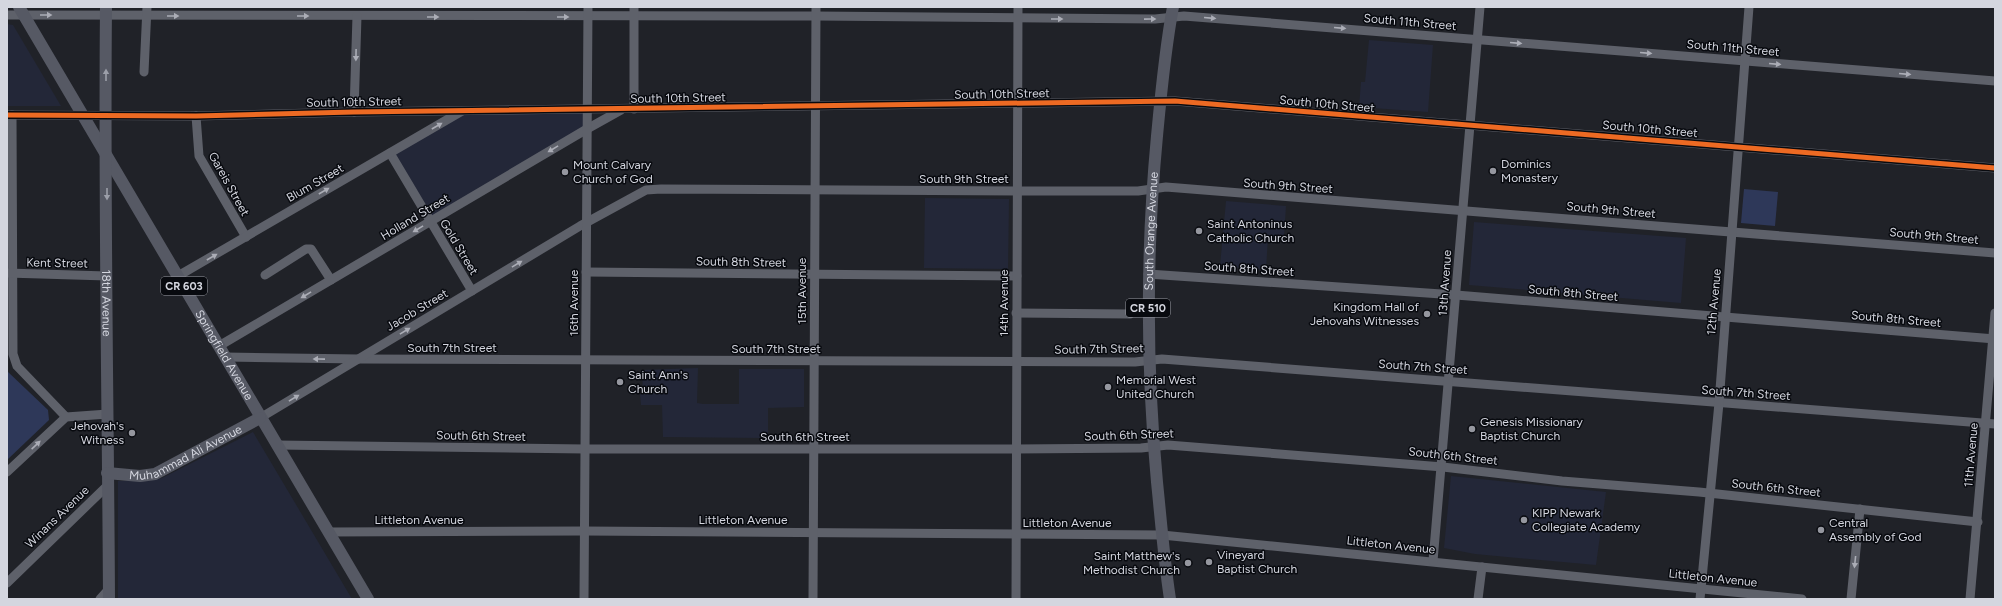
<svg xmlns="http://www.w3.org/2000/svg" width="2002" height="606" font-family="Figtree,sans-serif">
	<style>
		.built { fill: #232738 }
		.green { fill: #2e3859 }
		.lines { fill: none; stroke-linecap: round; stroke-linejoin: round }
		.minor { stroke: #5e616a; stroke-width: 9 }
		.major { stroke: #565964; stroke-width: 12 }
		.cycleway-casing { stroke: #080a0f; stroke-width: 8 }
		.cycleway { stroke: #ed6a23; stroke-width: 5 }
		.oneway { fill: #abadb6 }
		.oneway2 { fill: #9b9ea8 }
		.poi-dot { fill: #95979f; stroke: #080a0f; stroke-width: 1.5 }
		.labels { text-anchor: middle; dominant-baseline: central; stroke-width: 3; stroke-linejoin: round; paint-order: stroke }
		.shield { fill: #080a0f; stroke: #9799a1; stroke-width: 1 }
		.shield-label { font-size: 11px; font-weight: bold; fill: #d4d6df }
		.street-label { font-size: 12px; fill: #d4d6df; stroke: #080a0f }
		.poi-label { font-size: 12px; fill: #d4d6df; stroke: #080a0f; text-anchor: start }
	</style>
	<rect width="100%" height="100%" fill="#202228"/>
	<g class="built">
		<path d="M 7,24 L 13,25 L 61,106 L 7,106 Z"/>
		<path d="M 1369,40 L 1433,45 L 1428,112 L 1359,107 L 1361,82 L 1365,82 Z"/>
		<path d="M 586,110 L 586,128 L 431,220 L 391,153 L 464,112 Z"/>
		<path d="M 925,198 L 1009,199 L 1008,269 L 924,268 Z"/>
		<path d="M 1226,201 L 1286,206 L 1284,237 L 1268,237 L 1266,270 L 1220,266 Z"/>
		<path d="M 1474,222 L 1686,238 L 1681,303 L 1469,285 Z"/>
		<path d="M 698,368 L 697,403 L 703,404 L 739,404 L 739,369 L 804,369 L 804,407 L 768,408 L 768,438 L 663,437 L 662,405 L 641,405 L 640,394 L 643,393 L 642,370 Z"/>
		<path d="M 253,432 L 352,599 L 118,599 L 118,481 L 146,481 L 162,478 Z"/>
		<path d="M 1451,476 L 1606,492 L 1596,565 L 1475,554 L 1444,548 Z"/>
	</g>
	<g class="green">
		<path d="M 1744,189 L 1778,192 L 1775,226 L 1741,223 Z"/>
		<path d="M 7,371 L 48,410 L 49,420 L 7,460 Z"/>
	</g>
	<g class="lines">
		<g class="minor">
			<path d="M 7,15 L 816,16 L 1155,19 L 1184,16 L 1995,81"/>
			<path d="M 144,72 L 147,7"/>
			<path d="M 634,109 L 634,7"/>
			<path d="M 354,112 L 357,16"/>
			<path d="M 7,115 L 196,116 L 354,112 L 1175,101 L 1995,168"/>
			<path d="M 12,115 L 13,354 L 17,366 L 66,417"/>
			<path d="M 196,116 L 199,156 L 246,237"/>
			<path d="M 390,153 L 472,291"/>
			<path d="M 586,272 L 1017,276"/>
			<path d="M 7,273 L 107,276"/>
			<path d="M 1148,274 L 1456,295 L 1995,339"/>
			<path d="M 265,275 L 306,249 L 311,249 L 331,280"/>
			<path d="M 178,276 L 462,111"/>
			<path d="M 1016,313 L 1130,314"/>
			<path d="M 219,346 L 587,129 L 621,110"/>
			<path d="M 225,357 L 358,359 L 1135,362 L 1162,359 L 1995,424"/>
			<path d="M 260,418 L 580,226 L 646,190 L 661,189 L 1017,191 L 1138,191 L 1166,187 L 1995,253"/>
			<path d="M 277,445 L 585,449 L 1016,449 L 1141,448 L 1168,445 L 1443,467 L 1562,481 L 1699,492 L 1978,522"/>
			<path d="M 7,472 L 66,417 L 108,414"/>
			<path d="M 329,532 L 584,531 L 1162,535 L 1802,599"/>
			<path d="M 1433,561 L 1480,7"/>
			<path d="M 7,583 L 107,486"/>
			<path d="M 100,599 L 109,589"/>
			<path d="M 584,599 L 588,7"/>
			<path d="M 813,599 L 816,7"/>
			<path d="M 1016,599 L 1018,7"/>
			<path d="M 1478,599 L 1482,567"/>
			<path d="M 1700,599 L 1719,403 L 1749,7"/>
			<path d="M 1851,599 L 1860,509"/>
			<path d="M 1970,599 L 1995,313"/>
		</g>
		<g class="major">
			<path id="s1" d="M 19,7 L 368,599"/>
			<path id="s2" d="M 106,7 C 104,204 108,402 109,599"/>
			<path id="s3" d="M 107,473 L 140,476 L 155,474 L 260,418"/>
			<path id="s4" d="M 1170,599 C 1164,560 1161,521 1157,482 C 1146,365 1146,252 1157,136 C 1161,93 1165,49 1173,7"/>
		</g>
		<defs>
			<path id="cycleway" d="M 7,115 L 196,116 L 354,112 L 1175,101 L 1995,168"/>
		</defs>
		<use href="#cycleway" class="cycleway-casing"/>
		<use href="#cycleway" class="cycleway"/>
	</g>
	<defs><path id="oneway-solid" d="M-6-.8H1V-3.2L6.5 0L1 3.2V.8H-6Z"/></defs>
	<g class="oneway">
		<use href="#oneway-solid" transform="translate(46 15)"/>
		<use href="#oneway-solid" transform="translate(173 16)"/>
		<use href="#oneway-solid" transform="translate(303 16)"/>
		<use href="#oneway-solid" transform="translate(433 17)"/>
		<use href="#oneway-solid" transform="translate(563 17)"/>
		<use href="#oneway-solid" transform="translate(1210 18) rotate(5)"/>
		<use href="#oneway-solid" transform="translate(1057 19)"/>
		<use href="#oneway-solid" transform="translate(1150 19) rotate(-1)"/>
		<use href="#oneway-solid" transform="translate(1340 28) rotate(5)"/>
		<use href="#oneway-solid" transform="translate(1516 43) rotate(5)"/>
		<use href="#oneway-solid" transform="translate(1646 53) rotate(5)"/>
		<use href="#oneway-solid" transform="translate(356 55) rotate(91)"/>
		<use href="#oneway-solid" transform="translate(1775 64) rotate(5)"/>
		<use href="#oneway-solid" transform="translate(1905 74) rotate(5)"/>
		<use href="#oneway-solid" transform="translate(437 126) rotate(-30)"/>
		<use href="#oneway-solid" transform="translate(553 149) rotate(149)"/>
		<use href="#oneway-solid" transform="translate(324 191) rotate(-30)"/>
		<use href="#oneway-solid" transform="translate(418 229) rotate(149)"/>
		<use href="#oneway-solid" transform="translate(212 257) rotate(-30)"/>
		<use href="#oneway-solid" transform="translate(517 264) rotate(-31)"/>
		<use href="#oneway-solid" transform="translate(306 295) rotate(149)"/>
		<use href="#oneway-solid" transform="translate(405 331) rotate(-31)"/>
		<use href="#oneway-solid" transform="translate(319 359) rotate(-179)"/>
		<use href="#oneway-solid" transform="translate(294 398) rotate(-31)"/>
		<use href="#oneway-solid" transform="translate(36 445) rotate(-43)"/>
		<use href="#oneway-solid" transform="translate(1855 562) rotate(96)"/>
	</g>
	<g class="oneway2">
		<use href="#oneway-solid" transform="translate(106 75) rotate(-90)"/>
		<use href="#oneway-solid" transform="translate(107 194) rotate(90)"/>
	</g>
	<g class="poi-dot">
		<circle cx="1493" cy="171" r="4"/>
		<circle cx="565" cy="172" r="4"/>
		<circle cx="1199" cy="231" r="4"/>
		<circle cx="1427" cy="314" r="4"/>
		<circle cx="620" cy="382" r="4"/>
		<circle cx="1108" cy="387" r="4"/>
		<circle cx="1472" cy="429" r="4"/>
		<circle cx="132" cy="433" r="4"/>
		<circle cx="1524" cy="520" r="4"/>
		<circle cx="1821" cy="530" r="4"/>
		<circle cx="1209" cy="562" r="4"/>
		<circle cx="1188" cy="563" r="4"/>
	</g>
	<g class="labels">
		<g class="shield">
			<rect x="161" y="277" width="46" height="18" rx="3"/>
			<rect x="1126" y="299" width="44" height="18" rx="3"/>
		</g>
		<g class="shield-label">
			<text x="184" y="286">CR 603</text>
			<text x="1148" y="308">CR 510</text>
		</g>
		<g class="street-label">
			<text transform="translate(1410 22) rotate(5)">South 11th Street</text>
			<text transform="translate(1733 48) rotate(5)">South 11th Street</text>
			<text transform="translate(1002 94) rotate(-1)">South 10th Street</text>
			<text transform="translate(678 98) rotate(-1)">South 10th Street</text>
			<text transform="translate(354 102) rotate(-1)">South 10th Street</text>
			<text transform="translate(1327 104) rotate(5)">South 10th Street</text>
			<text transform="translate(1650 129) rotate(5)">South 10th Street</text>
			<text x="964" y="179">South 9th Street</text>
			<text transform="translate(315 183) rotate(-30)">Blum Street</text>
			<text transform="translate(229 184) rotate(61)">Gareis Street</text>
			<text transform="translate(1288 186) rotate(4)">South 9th Street</text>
			<text transform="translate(1611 210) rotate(5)">South 9th Street</text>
			<text transform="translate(415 217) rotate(-31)">Holland Street</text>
			<text stroke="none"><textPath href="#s4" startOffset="369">South Orange Avenue</textPath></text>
			<text transform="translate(1934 236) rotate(5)">South 9th Street</text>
			<text transform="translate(459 247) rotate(59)">Gold Street</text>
			<text transform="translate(741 262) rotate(1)">South 8th Street</text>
			<text transform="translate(57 263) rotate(1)">Kent Street</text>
			<text transform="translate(1249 269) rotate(4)">South 8th Street</text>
			<text transform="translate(1445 283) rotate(-86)">13th Avenue</text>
			<text transform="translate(802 291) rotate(-90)">15th Avenue</text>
			<text transform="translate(1573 293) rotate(5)">South 8th Street</text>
			<text transform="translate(1714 302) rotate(-85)">12th Avenue</text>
			<text stroke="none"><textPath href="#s2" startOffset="296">18th Avenue</textPath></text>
			<text transform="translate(574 303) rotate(-90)">16th Avenue</text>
			<text transform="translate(1004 303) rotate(-90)">14th Avenue</text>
			<text transform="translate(417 310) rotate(-31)">Jacob Street</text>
			<text transform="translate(1896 319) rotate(5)">South 8th Street</text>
			<text x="452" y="348">South 7th Street</text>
			<text x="776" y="349">South 7th Street</text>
			<text transform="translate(1099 349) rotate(-1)">South 7th Street</text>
			<text stroke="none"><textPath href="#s1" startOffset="404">Springfield Avenue</textPath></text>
			<text transform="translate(1423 367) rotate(4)">South 7th Street</text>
			<text transform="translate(1746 393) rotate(4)">South 7th Street</text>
			<text transform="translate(1129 435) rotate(-2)">South 6th Street</text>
			<text transform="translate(481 436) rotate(1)">South 6th Street</text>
			<text x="805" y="437">South 6th Street</text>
			<text stroke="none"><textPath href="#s3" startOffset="84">Muhammad Ali Avenue</textPath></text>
			<text transform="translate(1971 455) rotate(-85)">11th Avenue</text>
			<text transform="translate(1453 456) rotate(6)">South 6th Street</text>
			<text transform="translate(1776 488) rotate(6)">South 6th Street</text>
			<text transform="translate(57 517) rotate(-44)">Winans Avenue</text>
			<text x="419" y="520">Littleton Avenue</text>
			<text x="743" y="520">Littleton Avenue</text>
			<text x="1067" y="523">Littleton Avenue</text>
			<text transform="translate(1391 545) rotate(6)">Littleton Avenue</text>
			<text transform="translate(1713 578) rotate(6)">Littleton Avenue</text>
		</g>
		<g class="poi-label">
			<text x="1501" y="164">Dominics<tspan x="1501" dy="14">Monastery</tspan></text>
			<text x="573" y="165">Mount Calvary<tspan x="573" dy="14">Church of God</tspan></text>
			<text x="1207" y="224">Saint Antoninus<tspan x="1207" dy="14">Catholic Church</tspan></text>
			<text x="1419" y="307" text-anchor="end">Kingdom Hall of<tspan x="1419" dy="14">Jehovahs Witnesses</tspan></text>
			<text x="628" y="375">Saint Ann's<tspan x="628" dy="14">Church</tspan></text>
			<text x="1116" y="380">Memorial West<tspan x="1116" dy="14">United Church</tspan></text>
			<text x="1480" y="422">Genesis Missionary<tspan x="1480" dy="14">Baptist Church</tspan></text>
			<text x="124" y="426" text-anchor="end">Jehovah's<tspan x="124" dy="14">Witness</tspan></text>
			<text x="1532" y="513">KIPP Newark<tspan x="1532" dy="14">Collegiate Academy</tspan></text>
			<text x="1829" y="523">Central<tspan x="1829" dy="14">Assembly of God</tspan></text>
			<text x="1217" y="555">Vineyard<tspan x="1217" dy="14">Baptist Church</tspan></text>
			<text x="1180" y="556" text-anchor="end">Saint Matthew's<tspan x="1180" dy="14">Methodist Church</tspan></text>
		</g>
	</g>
	<rect width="2002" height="606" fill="none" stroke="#d4d6df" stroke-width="16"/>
</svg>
